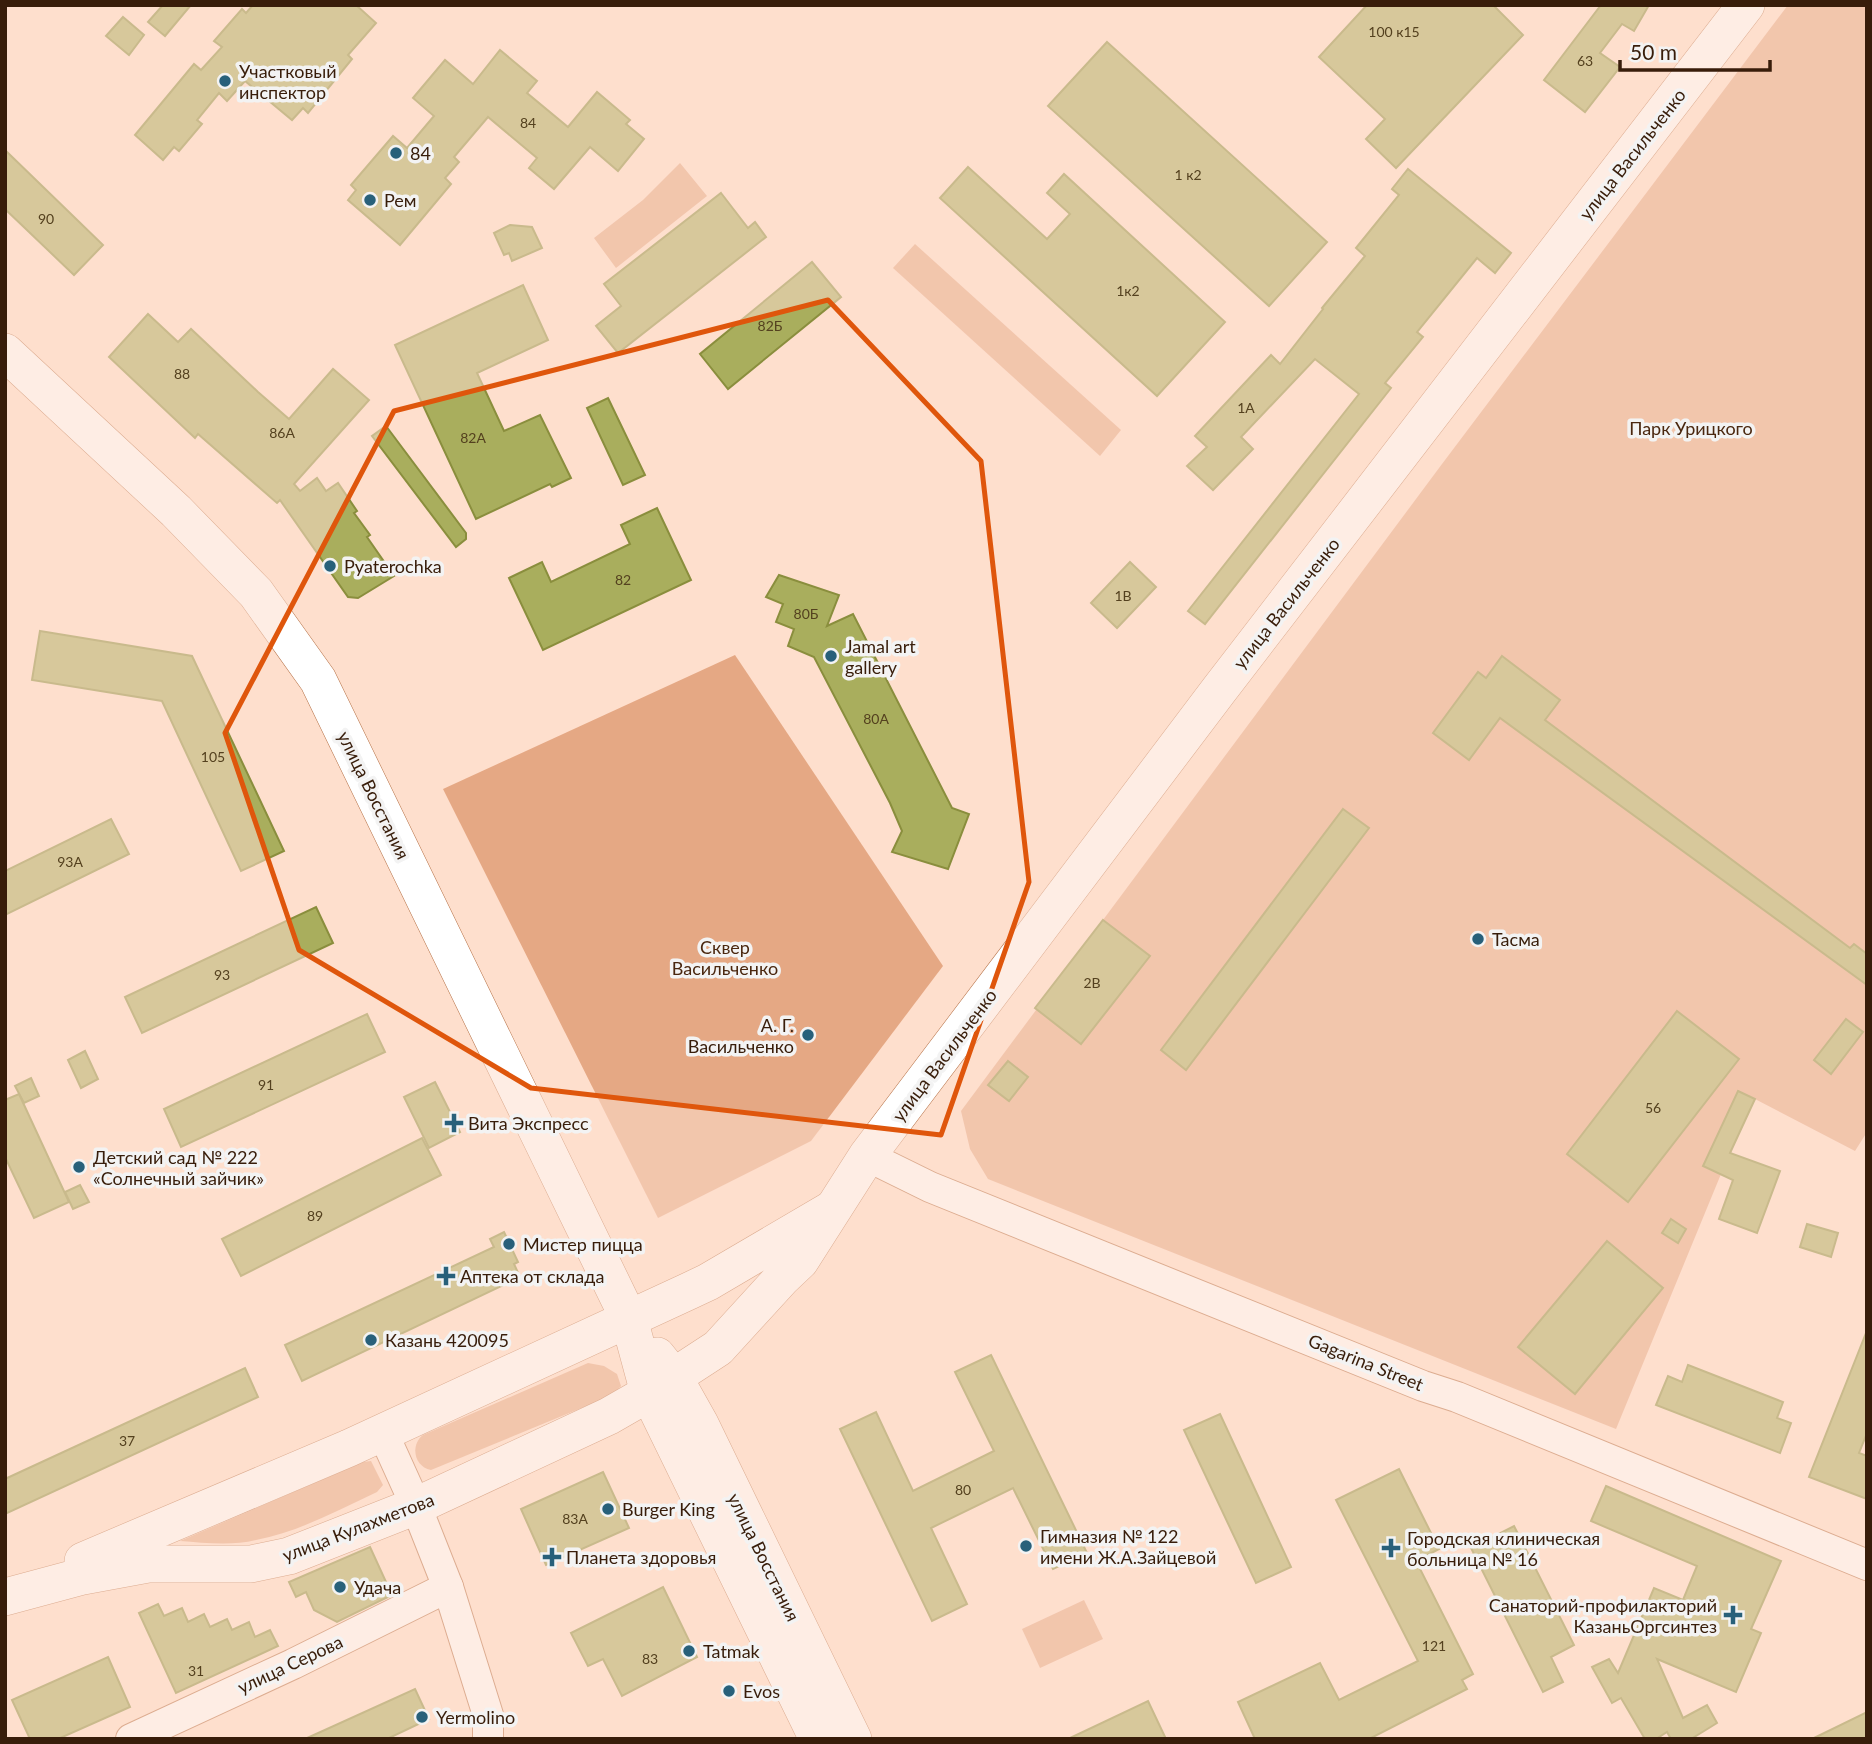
<svg xmlns="http://www.w3.org/2000/svg" width="1872" height="1744" font-family="Lato,sans-serif">
	<style>
		.green { fill: #e5a884 }
		.building { fill: #a9ae5d; stroke: #8a8e3d; stroke-width: 2 }
		.lines { fill: none; stroke-linecap: round; stroke-linejoin: round }
		.minor-casing { stroke: #b67146; stroke-width: 32 }
		.major-casing { stroke: #b67146; stroke-width: 38 }
		.minor { stroke: #fff; stroke-width: 30 }
		.major { stroke: #fff; stroke-width: 37 }
		.marked { fill: none; stroke: #df560c; stroke-width: 5; stroke-linejoin: round }
		.poi-dot { fill: #28607a; stroke: #f3f3f3; stroke-width: 2.5 }
		.labels { text-anchor: middle; dominant-baseline: central; stroke-width: 7; stroke-linejoin: round; paint-order: stroke }
		.number-label { font-size: 14px; fill: #54411f }
		.poi-label { font-size: 18px; fill: #381d0a; stroke: #f3f3f3; text-anchor: start }
		.street-label { font-size: 18px; fill: #381d0a; stroke: #f3f3f3 }
		.park-label { font-size: 18px; fill: #4a270f; stroke: #f3f3f3 }
	</style>
	<rect width="100%" height="100%" fill="#fedfcd"/>
	<g class="green">
		<path d="M 1788,5 L 1867,5 L 1867,1132 L 1855,1151 L 1755,1099 L 1721,1174 L 1616,1429 L 988,1179 L 970,1149 L 961,1111 L 1442,464 Z"/>
		<path d="M 680,163 L 707,196 L 616,268 L 594,238 L 643,200 Z"/>
		<path d="M 915,244 L 1121,430 L 1100,456 L 893,268 Z"/>
		<path d="M 735,655 L 943,966 L 811,1141 L 658,1218 L 443,789 Z"/>
		<path d="M 588,1363 L 604,1366 L 617,1374 L 621,1386 L 613,1395 L 431,1470 C 414,1467 410,1445 423,1435 Z"/>
		<path d="M 371,1461 L 383,1485 L 377,1492 C 338,1510 299,1532 256,1540 C 232,1546 205,1543 180,1541 L 363,1462 Z"/>
		<path d="M 1084,1600 L 1103,1639 L 1040,1668 L 1022,1629 Z"/>
	</g>
	<g class="building">
		<path d="M 163,5 L 191,5 L 165,36 L 148,22 Z"/>
		<path d="M 253,5 L 356,5 L 376,23 L 348,55 L 352,59 L 308,113 L 303,108 L 292,120 L 245,81 L 227,101 L 219,93 L 197,120 L 202,124 L 179,151 L 174,147 L 163,160 L 135,135 L 194,64 L 201,70 L 222,47 L 214,41 L 242,9 L 246,13 Z"/>
		<path d="M 1367,5 L 1493,5 L 1523,35 L 1396,168 L 1366,139 L 1385,119 L 1319,57 Z"/>
		<path d="M 1601,5 L 1649,5 L 1634,31 L 1622,24 L 1600,53 L 1620,67 L 1585,112 L 1544,80 Z"/>
		<path d="M 123,17 L 144,35 L 129,55 L 106,36 Z"/>
		<path d="M 1107,42 L 1327,242 L 1269,306 L 1048,106 Z"/>
		<path d="M 500,50 L 537,81 L 527,93 L 568,127 L 597,92 L 630,120 L 626,124 L 644,139 L 618,171 L 590,147 L 554,189 L 529,168 L 537,158 L 488,117 L 454,157 L 459,162 L 445,178 L 451,184 L 400,245 L 348,200 L 356,190 L 351,185 L 393,136 L 407,148 L 434,116 L 413,98 L 445,60 L 473,84 Z"/>
		<path d="M 5,150 L 103,245 L 74,275 L 5,209 Z"/>
		<path d="M 968,167 L 1047,239 L 1070,214 L 1047,193 L 1064,174 L 1225,322 L 1157,396 L 940,198 Z"/>
		<path d="M 1408,169 L 1511,253 L 1495,273 L 1477,258 L 1417,332 L 1423,337 L 1385,383 L 1391,388 L 1205,624 L 1188,611 L 1359,394 L 1315,359 L 1241,437 L 1253,449 L 1213,490 L 1187,466 L 1207,447 L 1195,436 L 1271,355 L 1280,364 L 1323,309 L 1322,308 L 1365,256 L 1356,248 L 1399,195 L 1392,189 Z"/>
		<path d="M 721,193 L 748,228 L 755,222 L 766,237 L 618,353 L 596,326 L 621,306 L 604,284 Z"/>
		<path d="M 510,225 L 532,227 L 542,248 L 512,261 L 509,253 L 504,255 L 494,233 Z"/>
		<path d="M 812,262 L 841,297 L 728,389 L 700,354 Z"/>
		<path d="M 523,285 L 548,340 L 477,373 L 504,431 L 540,415 L 571,478 L 552,487 L 550,484 L 476,519 L 395,345 Z"/>
		<path d="M 148,314 L 178,342 L 191,329 L 258,392 L 289,419 L 333,369 L 369,400 L 294,484 L 300,491 L 317,478 L 326,491 L 338,483 L 357,511 L 354,513 L 370,535 L 367,537 L 394,576 L 358,598 L 348,597 L 280,500 L 277,503 L 198,434 L 195,438 L 109,357 Z"/>
		<path d="M 608,398 L 645,475 L 623,485 L 587,408 Z"/>
		<path d="M 386,426 L 466,533 L 466,539 L 456,547 L 372,436 Z"/>
		<path d="M 657,508 L 691,580 L 543,650 L 509,578 L 542,562 L 551,582 L 630,544 L 621,525 Z"/>
		<path d="M 1130,562 L 1156,587 L 1117,628 L 1091,603 Z"/>
		<path d="M 779,575 L 839,595 L 827,626 L 853,614 L 952,808 L 969,814 L 948,869 L 892,852 L 902,831 L 890,803 L 814,657 L 788,646 L 794,629 L 776,622 L 783,604 L 766,597 Z"/>
		<path d="M 40,631 L 192,656 L 284,851 L 241,871 L 162,701 L 32,680 Z"/>
		<path d="M 1502,656 L 1560,700 L 1545,720 L 1850,948 L 1854,944 L 1867,954 L 1867,985 L 1500,718 L 1469,760 L 1433,733 L 1478,672 L 1486,678 Z"/>
		<path d="M 1343,809 L 1369,828 L 1186,1070 L 1161,1050 Z"/>
		<path d="M 111,819 L 129,854 L 5,915 L 5,871 Z"/>
		<path d="M 316,907 L 333,943 L 142,1033 L 125,997 Z"/>
		<path d="M 1103,920 L 1150,956 L 1081,1044 L 1035,1008 Z"/>
		<path d="M 1677,1011 L 1739,1059 L 1628,1202 L 1567,1154 Z"/>
		<path d="M 367,1014 L 385,1052 L 181,1147 L 164,1109 Z"/>
		<path d="M 1846,1019 L 1863,1032 L 1831,1074 L 1814,1060 Z"/>
		<path d="M 85,1051 L 98,1079 L 81,1088 L 68,1060 Z"/>
		<path d="M 1008,1061 L 1028,1077 L 1009,1101 L 988,1085 Z"/>
		<path d="M 31,1078 L 39,1096 L 24,1103 L 15,1086 Z"/>
		<path d="M 435,1082 L 460,1132 L 429,1148 L 404,1097 Z"/>
		<path d="M 1738,1091 L 1755,1099 L 1730,1153 L 1780,1171 L 1757,1233 L 1719,1219 L 1733,1180 L 1703,1166 Z"/>
		<path d="M 19,1094 L 69,1202 L 34,1218 L 5,1157 L 5,1100 Z"/>
		<path d="M 422,1138 L 441,1175 L 241,1276 L 222,1239 Z"/>
		<path d="M 80,1185 L 89,1202 L 73,1209 L 65,1192 Z"/>
		<path d="M 1671,1219 L 1686,1229 L 1678,1243 L 1662,1233 Z"/>
		<path d="M 1807,1224 L 1838,1233 L 1831,1257 L 1800,1247 Z"/>
		<path d="M 504,1232 L 518,1262 L 514,1264 L 520,1277 L 302,1381 L 285,1345 L 494,1247 L 490,1239 Z"/>
		<path d="M 1607,1241 L 1663,1288 L 1575,1394 L 1518,1347 Z"/>
		<path d="M 1866,1333 L 1867,1433 L 1859,1453 L 1867,1456 L 1867,1499 L 1809,1477 Z"/>
		<path d="M 991,1355 L 1087,1553 L 1053,1569 L 1013,1488 L 931,1528 L 967,1604 L 932,1621 L 840,1429 L 876,1412 L 913,1491 L 994,1451 L 955,1372 Z"/>
		<path d="M 1688,1365 L 1783,1402 L 1777,1418 L 1791,1423 L 1780,1453 L 1656,1405 L 1668,1376 L 1682,1382 Z"/>
		<path d="M 245,1368 L 258,1397 L 5,1514 L 5,1479 Z"/>
		<path d="M 1220,1414 L 1291,1567 L 1256,1583 L 1184,1430 Z"/>
		<path d="M 1399,1469 L 1439,1549 L 1416,1561 L 1473,1674 L 1462,1680 L 1467,1689 L 1369,1739 L 1255,1739 L 1238,1702 L 1320,1663 L 1339,1700 L 1418,1661 L 1336,1500 Z"/>
		<path d="M 603,1472 L 629,1528 L 546,1565 L 521,1509 Z"/>
		<path d="M 1606,1486 L 1781,1561 L 1751,1629 L 1761,1633 L 1736,1692 L 1657,1659 L 1683,1718 L 1707,1705 L 1717,1723 L 1691,1739 L 1671,1739 L 1667,1732 L 1656,1739 L 1645,1739 L 1621,1698 L 1612,1703 L 1592,1667 L 1609,1659 L 1618,1673 L 1654,1588 L 1683,1600 L 1697,1566 L 1591,1521 Z"/>
		<path d="M 1514,1526 L 1574,1645 L 1551,1657 L 1563,1682 L 1543,1692 L 1471,1548 Z"/>
		<path d="M 370,1547 L 392,1595 L 337,1622 L 314,1610 L 306,1592 L 296,1597 L 289,1582 Z"/>
		<path d="M 663,1587 L 697,1657 L 622,1696 L 603,1659 L 588,1666 L 571,1633 Z"/>
		<path d="M 158,1604 L 164,1616 L 182,1608 L 188,1622 L 204,1614 L 210,1627 L 227,1619 L 232,1630 L 249,1622 L 255,1637 L 270,1630 L 278,1646 L 176,1693 L 139,1613 Z"/>
		<path d="M 108,1657 L 130,1707 L 58,1739 L 30,1739 L 12,1700 Z"/>
		<path d="M 415,1689 L 429,1719 L 387,1739 L 305,1739 Z"/>
		<path d="M 1148,1701 L 1166,1739 L 1068,1739 Z"/>
		<path d="M 1867,1712 L 1867,1739 L 1812,1739 Z"/>
	</g>
	<g class="lines">
		<defs>
			<g id="minor">
				<path d="M 867,1156 L 930,1187 L 1423,1386 L 1457,1397 L 1867,1565"/>
				<path d="M 383,1433 L 416,1506 L 448,1587 L 488,1715 L 488,1739"/>
				<path d="M 131,1739 L 293,1664 L 448,1587"/>
			</g>
			<g id="major">
				<path d="M 5,352 L 176,511 L 256,593 L 318,680 L 629,1319 L 649,1393 L 818,1739"/>
				<path d="M 657,1356 L 673,1376 L 700,1424 L 853,1739"/>
				<path d="M 83,1561 L 349,1448 L 689,1291 L 708,1282 L 829,1211"/>
				<path d="M 5,1597 L 83,1576 L 148,1564 L 251,1564 L 289,1556 L 416,1506 L 609,1416 L 649,1393 L 718,1348 L 782,1278 L 800,1261 L 867,1156 L 1219,690 L 1746,5"/>
			</g>
		</defs>
		<use href="#minor" class="minor-casing"/>
		<use href="#major" class="major-casing"/>
		<use href="#minor" class="minor"/>
		<use href="#major" class="major"/>
	</g>
	<path d="M0 0H1872V1744H0ZM 828,300 L 981,461 L 1029,882 L 941,1135 L 531,1088 L 299,950 L 225,733 L 394,411 Z" fill="#fedfcd" fill-opacity=".55" fill-rule="evenodd"/>
	<path class="marked" d="M 828,300 L 981,461 L 1029,882 L 941,1135 L 531,1088 L 299,950 L 225,733 L 394,411 Z"/>
	<g class="poi-dot">
		<circle cx="225" cy="81" r="7"/>
		<circle cx="396" cy="153" r="7"/>
		<circle cx="370" cy="200" r="7"/>
		<circle cx="330" cy="566" r="7"/>
		<circle cx="831" cy="656" r="7"/>
		<circle cx="1478" cy="939" r="7"/>
		<circle cx="808" cy="1035" r="7"/>
		<path d="M450.5 1112.5h7v7h7v7h-7v7h-7v-7h-7v-7h7z"/>
		<circle cx="79" cy="1167" r="7"/>
		<circle cx="509" cy="1244" r="7"/>
		<path d="M442.5 1265.5h7v7h7v7h-7v7h-7v-7h-7v-7h7z"/>
		<circle cx="371" cy="1340" r="7"/>
		<circle cx="608" cy="1509" r="7"/>
		<circle cx="1026" cy="1546" r="7"/>
		<path d="M1387.5 1537.5h7v7h7v7h-7v7h-7v-7h-7v-7h7z"/>
		<path d="M548.5 1546.5h7v7h7v7h-7v7h-7v-7h-7v-7h7z"/>
		<circle cx="340" cy="1587" r="7"/>
		<path d="M1729.5 1604.5h7v7h7v7h-7v7h-7v-7h-7v-7h7z"/>
		<circle cx="689" cy="1651" r="7"/>
		<circle cx="729" cy="1691" r="7"/>
		<circle cx="422" cy="1717" r="7"/>
	</g>
	<g class="labels">
		<g class="number-label">
			<text x="1394" y="31">100 к15</text>
			<text x="1585" y="60">63</text>
			<text x="528" y="122">84</text>
			<text x="1188" y="174">1 к2</text>
			<text x="46" y="218">90</text>
			<text x="1128" y="290">1к2</text>
			<text x="770" y="325">82Б</text>
			<text x="182" y="373">88</text>
			<text x="1246" y="407">1А</text>
			<text x="282" y="432">86А</text>
			<text x="473" y="437">82А</text>
			<text x="623" y="579">82</text>
			<text x="1123" y="595">1В</text>
			<text x="806" y="613">80Б</text>
			<text x="876" y="718">80А</text>
			<text x="213" y="756">105</text>
			<text x="70" y="861">93А</text>
			<text x="222" y="974">93</text>
			<text x="1092" y="982">2В</text>
			<text x="266" y="1084">91</text>
			<text x="1653" y="1107">56</text>
			<text x="315" y="1215">89</text>
			<text x="127" y="1440">37</text>
			<text x="963" y="1489">80</text>
			<text x="575" y="1518">83А</text>
			<text x="1434" y="1645">121</text>
			<text x="650" y="1658">83</text>
			<text x="196" y="1670">31</text>
		</g>
		<g class="poi-label">
			<text x="239" y="71">Участковый<tspan x="239" dy="21">инспектор</tspan></text>
			<text x="410" y="153">84</text>
			<text x="384" y="200">Рем</text>
			<text x="344" y="566">Pyaterochka</text>
			<text x="845" y="646">Jamal art<tspan x="845" dy="21">gallery</tspan></text>
			<text x="1492" y="939">Тасма</text>
			<text x="794" y="1025" text-anchor="end">А. Г.<tspan x="794" dy="21">Васильченко</tspan></text>
			<text x="468" y="1123">Вита Экспресс</text>
			<text x="93" y="1157">Детский сад № 222<tspan x="93" dy="21">«Солнечный зайчик»</tspan></text>
			<text x="523" y="1244">Мистер пицца</text>
			<text x="460" y="1276">Аптека от склада</text>
			<text x="385" y="1340">Казань 420095</text>
			<text x="622" y="1509">Burger King</text>
			<text x="1040" y="1536">Гимназия № 122<tspan x="1040" dy="21">имени Ж.А.Зайцевой</tspan></text>
			<text x="1407" y="1538">Городская клиническая<tspan x="1407" dy="21">больница № 16</tspan></text>
			<text x="566" y="1557">Планета здоровья</text>
			<text x="354" y="1587">Удача</text>
			<text x="1717" y="1605" text-anchor="end">Санаторий-профилакторий<tspan x="1717" dy="21">КазаньОргсинтез</tspan></text>
			<text x="703" y="1651">Tatmak</text>
			<text x="743" y="1691">Evos</text>
			<text x="436" y="1717">Yermolino</text>
		</g>
		<g class="street-label">
			<text transform="translate(1632 154) rotate(-52)">улица Васильченко</text>
			<text transform="translate(1286 603) rotate(-52)">улица Васильченко</text>
			<text transform="translate(374 795) rotate(64)">улица Восстания</text>
			<text transform="translate(944 1055) rotate(-53)">улица Васильченко</text>
			<text transform="translate(1366 1362) rotate(22)">Gagarina Street</text>
			<text transform="translate(358 1527) rotate(-21)">улица Кулахметова</text>
			<text transform="translate(764 1557) rotate(64)">улица Восстания</text>
			<text transform="translate(290 1664) rotate(-25)">улица Серова</text>
		</g>
		<g class="park-label">
			<text x="1691" y="428">Парк Урицкого</text>
			<text x="725" y="947">Сквер<tspan x="725" dy="21">Васильченко</tspan></text>
		</g>
	</g>
	<rect width="1872" height="1744" fill="none" stroke="#381d0a" stroke-width="14"/>
	<path d="M1620 60v10h150v-10" fill="none" stroke="#381d0a" stroke-width="3.5"/>
	<text x="1630" y="60" font-size="21" fill="#381d0a" stroke="#f3f3f3" stroke-width="5" paint-order="stroke">50 m</text>
</svg>
